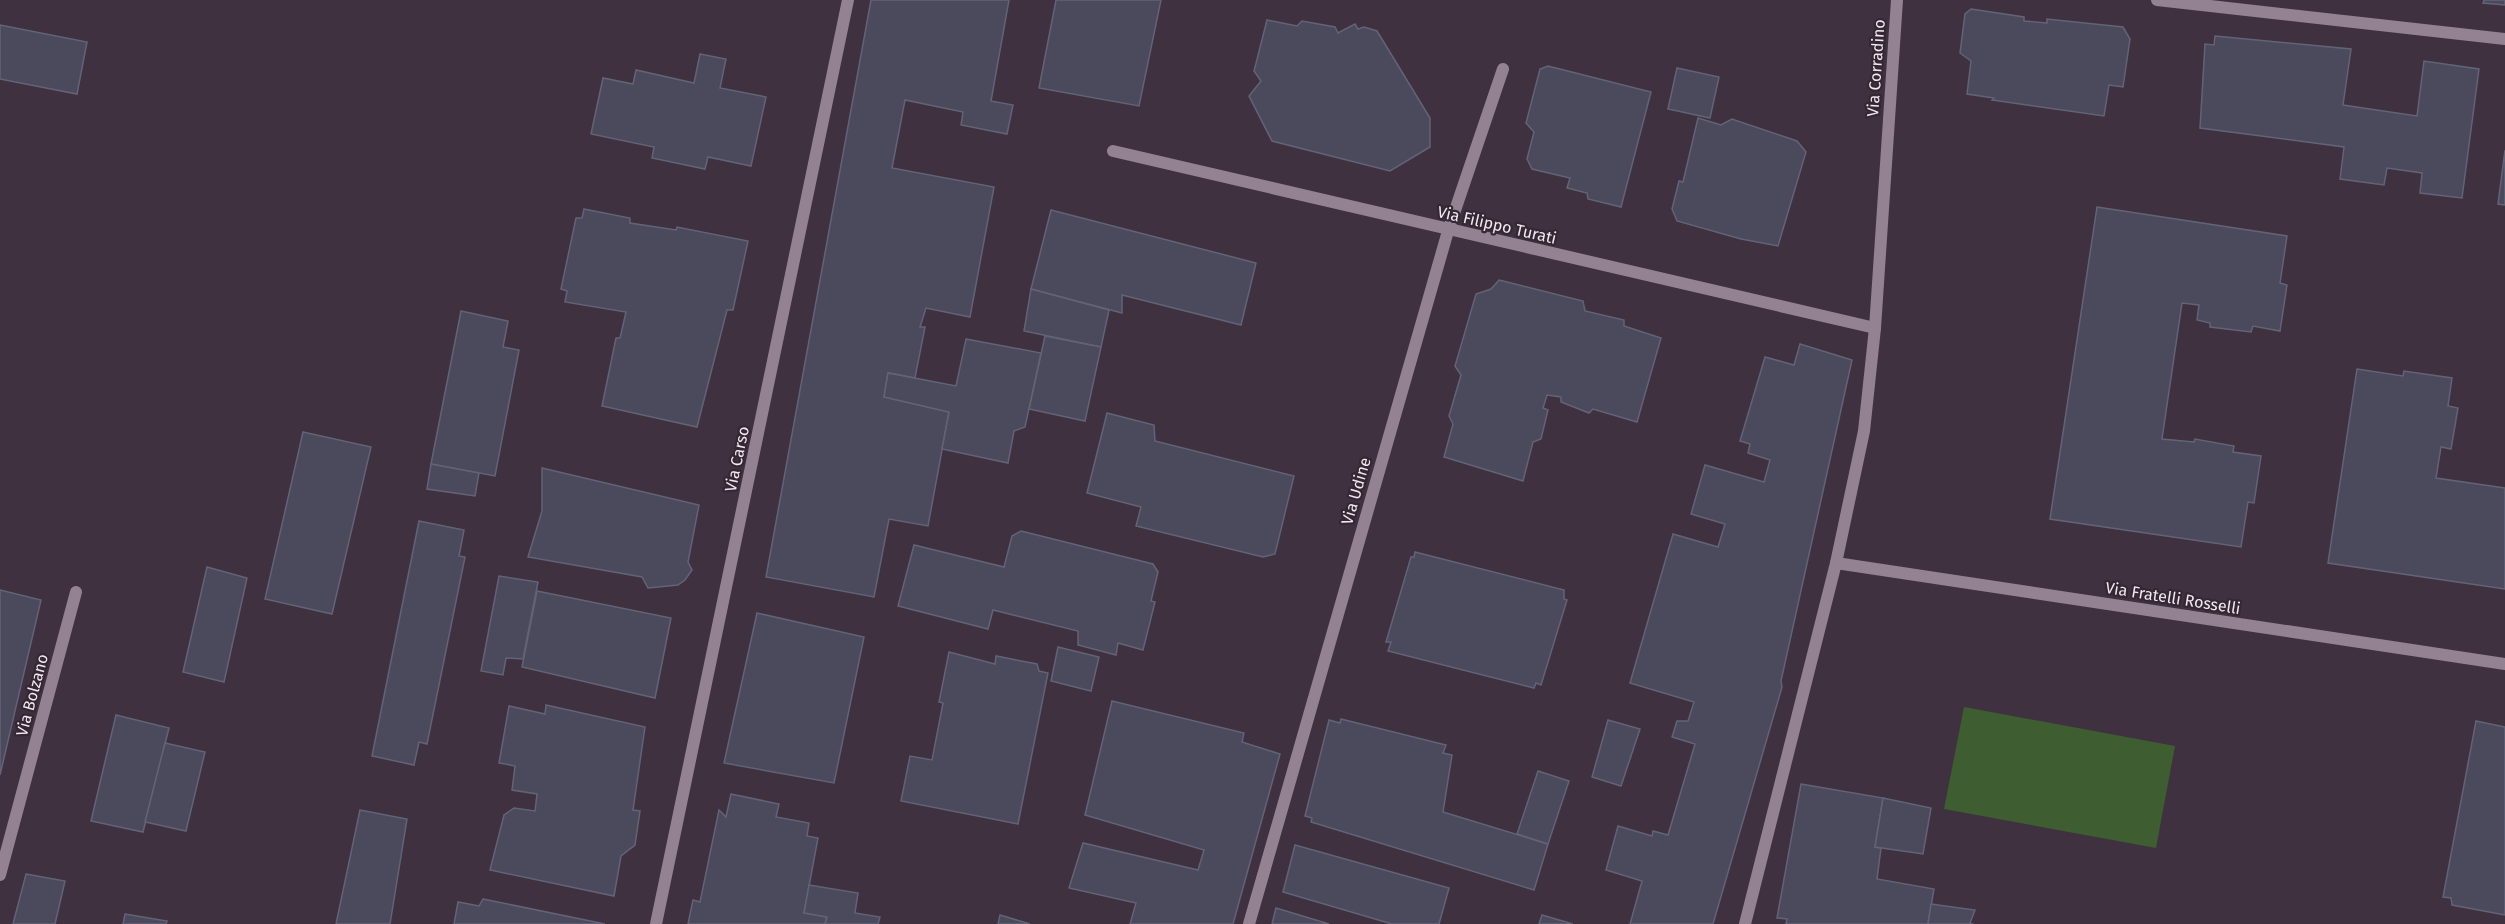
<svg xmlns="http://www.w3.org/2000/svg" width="2505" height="924" font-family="'Fira Sans',sans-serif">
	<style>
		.green { fill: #3e5e32 }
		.building { fill: #4b4a5d; stroke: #636377; stroke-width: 1.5 }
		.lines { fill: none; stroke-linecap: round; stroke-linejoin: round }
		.street { stroke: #938292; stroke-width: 12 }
		.labels { text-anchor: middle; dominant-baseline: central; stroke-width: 4.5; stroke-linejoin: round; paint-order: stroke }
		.street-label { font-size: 16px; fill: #f2e8f1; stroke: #352734 }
	</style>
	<rect width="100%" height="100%" fill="#3f313f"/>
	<path class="green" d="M 1964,707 L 2175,746 L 2156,848 L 1944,809 Z"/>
	<g class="building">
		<path d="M 871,0 L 1009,0 L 991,101 L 1013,105 L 1007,134 L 961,125 L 963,112 L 905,100 L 892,168 L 994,187 L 970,317 L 926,308 L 920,327 L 925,327 L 915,378 L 888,373 L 884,397 L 949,412 L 928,526 L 889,519 L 874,597 L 766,577 Z"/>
		<path d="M 1056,0 L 1161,0 L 1139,106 L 1039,88 Z"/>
		<path d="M 2484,0 L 2505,0 L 2505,5 L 2483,3 Z"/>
		<path d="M 1971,9 L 2024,17 L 2024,21 L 2047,23 L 2047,19 L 2123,27 L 2130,39 L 2123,87 L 2109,85 L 2104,116 L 1992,100 L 1994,98 L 1967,94 L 1971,61 L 1960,53 L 1965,14 Z"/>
		<path d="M 1267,20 L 1297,26 L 1302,21 L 1335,27 L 1338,33 L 1355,24 L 1358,29 L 1364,27 L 1377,31 L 1430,118 L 1430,147 L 1390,171 L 1272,141 L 1249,96 L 1261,81 L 1254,71 Z"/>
		<path d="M 0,25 L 87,42 L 77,94 L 0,79 Z"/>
		<path d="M 2215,36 L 2351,49 L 2343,105 L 2417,116 L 2424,61 L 2479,69 L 2462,198 L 2420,193 L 2422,173 L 2387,168 L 2384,185 L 2340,179 L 2344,147 L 2200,128 L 2205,44 L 2214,45 Z"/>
		<path d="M 700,54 L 726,59 L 720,88 L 766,97 L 751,166 L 708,157 L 705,169 L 652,158 L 654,147 L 591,134 L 603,78 L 633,84 L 636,70 L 694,83 Z"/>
		<path d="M 1548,66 L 1651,92 L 1621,207 L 1588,199 L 1587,193 L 1567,188 L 1570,178 L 1532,169 L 1527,159 L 1534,132 L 1526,123 L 1540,69 Z"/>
		<path d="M 1677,68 L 1719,77 L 1710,118 L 1668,109 Z"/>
		<path d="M 1698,118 L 1721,125 L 1732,119 L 1797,141 L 1806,152 L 1778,246 L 1741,239 L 1677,221 L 1672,209 L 1679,181 L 1683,182 Z"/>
		<path d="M 2505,150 L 2505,205 L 2498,204 Z"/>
		<path d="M 2097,207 L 2287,236 L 2280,283 L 2287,285 L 2280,331 L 2253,326 L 2251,332 L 2210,327 L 2210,323 L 2197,320 L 2199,305 L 2182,303 L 2162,439 L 2194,442 L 2195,439 L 2234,446 L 2233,452 L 2261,456 L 2254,503 L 2248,502 L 2241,547 L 2050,519 Z"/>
		<path d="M 584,209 L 630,218 L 630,223 L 676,230 L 677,227 L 748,241 L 733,310 L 727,310 L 697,427 L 602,406 L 616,338 L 620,338 L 626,312 L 565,302 L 567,291 L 561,289 L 576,218 L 582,218 Z"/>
		<path d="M 1051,210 L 1256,263 L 1241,325 L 1122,295 L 1122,313 L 1031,289 Z"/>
		<path d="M 1499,280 L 1583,301 L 1585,311 L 1624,320 L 1624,326 L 1661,338 L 1637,422 L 1593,409 L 1589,413 L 1561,402 L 1561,397 L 1547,395 L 1543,408 L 1548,410 L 1541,439 L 1533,442 L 1523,481 L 1444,457 L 1453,424 L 1449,416 L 1461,375 L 1455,366 L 1476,294 L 1491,289 Z"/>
		<path d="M 1031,289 L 1109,310 L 1101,347 L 1024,331 Z"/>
		<path d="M 461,311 L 508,321 L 503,347 L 519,350 L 495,476 L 431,464 Z"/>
		<path d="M 1045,336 L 1101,347 L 1085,421 L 1029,409 Z"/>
		<path d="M 966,339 L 1041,353 L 1025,427 L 1014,431 L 1008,463 L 942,449 L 949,412 L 884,397 L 888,373 L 956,386 Z"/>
		<path d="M 1800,344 L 1852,360 L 1781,681 L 1782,687 L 1713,924 L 1630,924 L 1642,881 L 1606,870 L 1618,826 L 1652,836 L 1653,831 L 1668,835 L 1695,744 L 1672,737 L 1677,721 L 1688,721 L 1694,702 L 1630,683 L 1673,534 L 1718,547 L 1725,524 L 1691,514 L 1705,465 L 1764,482 L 1770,460 L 1748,453 L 1750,444 L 1740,441 L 1765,357 L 1794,365 Z"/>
		<path d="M 2357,369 L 2403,376 L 2404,371 L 2452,378 L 2448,406 L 2458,408 L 2451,449 L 2441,447 L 2436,478 L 2505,488 L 2505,589 L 2328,563 Z"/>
		<path d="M 1107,413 L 1154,425 L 1155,441 L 1294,476 L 1275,554 L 1263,557 L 1136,526 L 1141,507 L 1087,493 Z"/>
		<path d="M 303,432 L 371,447 L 332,614 L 265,599 Z"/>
		<path d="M 431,464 L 479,473 L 475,496 L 427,489 Z"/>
		<path d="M 542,468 L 699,505 L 688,562 L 692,570 L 685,580 L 678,585 L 648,588 L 642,577 L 528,557 L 542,511 Z"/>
		<path d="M 419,521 L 464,530 L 459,556 L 465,557 L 427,744 L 419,742 L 414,765 L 372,756 Z"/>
		<path d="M 1021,531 L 1153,564 L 1158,572 L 1151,601 L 1155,602 L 1143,650 L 1118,643 L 1116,655 L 1078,645 L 1078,631 L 993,610 L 988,629 L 898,606 L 914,545 L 1004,567 L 1012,536 Z"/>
		<path d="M 1415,552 L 1564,590 L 1564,599 L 1567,600 L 1541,685 L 1536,683 L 1534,688 L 1388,651 L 1391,642 L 1386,642 L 1411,557 L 1414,557 Z"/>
		<path d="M 207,567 L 247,578 L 224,682 L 183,672 Z"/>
		<path d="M 499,576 L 538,582 L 523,659 L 506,658 L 503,675 L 481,671 Z"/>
		<path d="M 0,590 L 41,600 L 0,775 Z"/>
		<path d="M 537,591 L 671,618 L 655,698 L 522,667 Z"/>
		<path d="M 757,613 L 864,637 L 834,783 L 724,763 Z"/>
		<path d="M 1058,647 L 1099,657 L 1091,691 L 1051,681 Z"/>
		<path d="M 949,652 L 995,664 L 996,656 L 1037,664 L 1039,671 L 1048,673 L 1018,824 L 901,801 L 910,756 L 932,760 L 943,703 L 939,702 Z"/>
		<path d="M 1112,701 L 1244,733 L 1242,742 L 1280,754 L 1233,924 L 1130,924 L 1136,903 L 1069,888 L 1083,843 L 1198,870 L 1204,850 L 1085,815 Z"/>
		<path d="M 546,705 L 645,727 L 633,810 L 640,811 L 635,845 L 621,856 L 614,896 L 490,870 L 504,815 L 514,808 L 535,811 L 537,794 L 512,790 L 515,766 L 499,763 L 509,706 L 545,714 Z"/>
		<path d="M 116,715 L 169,728 L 143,832 L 91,821 Z"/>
		<path d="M 1341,719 L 1446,745 L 1443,753 L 1452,755 L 1443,812 L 1548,844 L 1534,890 L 1311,822 L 1312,818 L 1305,816 L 1329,720 L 1340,723 Z"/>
		<path d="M 1608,720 L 1640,729 L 1621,786 L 1592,777 Z"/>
		<path d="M 2476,721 L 2505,727 L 2505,915 L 2452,905 L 2451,898 L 2443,897 Z"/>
		<path d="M 165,743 L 205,752 L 186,831 L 145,822 Z"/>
		<path d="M 1538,771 L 1569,781 L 1548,844 L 1517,834 Z"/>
		<path d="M 1801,784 L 1883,798 L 1875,847 L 1881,848 L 1877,879 L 1934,889 L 1928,924 L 1786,924 L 1787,919 L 1777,918 Z"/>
		<path d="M 731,794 L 779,804 L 776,817 L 809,823 L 807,836 L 818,838 L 804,913 L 827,917 L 825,924 L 688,924 L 693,900 L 700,902 L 719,810 L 726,817 Z"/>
		<path d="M 1883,798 L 1931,808 L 1923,854 L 1875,847 Z"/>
		<path d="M 360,810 L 407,819 L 390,924 L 336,924 Z"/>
		<path d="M 1295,845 L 1449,888 L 1439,924 L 1392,924 L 1283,892 Z"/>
		<path d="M 26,874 L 65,881 L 55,924 L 13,924 Z"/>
		<path d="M 809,885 L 858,893 L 855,913 L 880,917 L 878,924 L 825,924 L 827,917 L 804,913 Z"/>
		<path d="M 483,899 L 605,924 L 454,924 L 458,902 L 479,906 Z"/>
		<path d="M 1931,904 L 1975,910 L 1970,923 L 1973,924 L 1928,924 Z"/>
		<path d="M 1276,908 L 1329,924 L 1272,924 Z"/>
		<path d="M 125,914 L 167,921 L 166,924 L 123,924 Z"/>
		<path d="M 1000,915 L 1030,924 L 998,924 Z"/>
		<path d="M 1542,915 L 1573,924 L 1539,924 Z"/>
	</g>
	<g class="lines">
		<g class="street">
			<path d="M 2157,0 L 2505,39"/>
			<path d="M 1113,151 L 1875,328"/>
			<path d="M 1836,563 L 2505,664"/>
			<path d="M 0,875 L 76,592"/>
			<path d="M 656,924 L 848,0"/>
			<path d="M 1249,924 L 1448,231 L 1503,69"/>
			<path d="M 1745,924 L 1836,563 L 1864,431 L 1875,328 L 1897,0"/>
		</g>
	</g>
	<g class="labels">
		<g class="street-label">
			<text transform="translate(1876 68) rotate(-86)">Via Corradino</text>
			<text transform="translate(1497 225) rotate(13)">Via Filippo Turati</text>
			<text transform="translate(737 459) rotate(-78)">Via Carso</text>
			<text transform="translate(1356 491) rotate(-74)">Via Udine</text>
			<text transform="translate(2173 598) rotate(9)">Via Fratelli Rosselli</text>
			<text transform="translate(32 695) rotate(-75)">Via Bolzano</text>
		</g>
	</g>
</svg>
